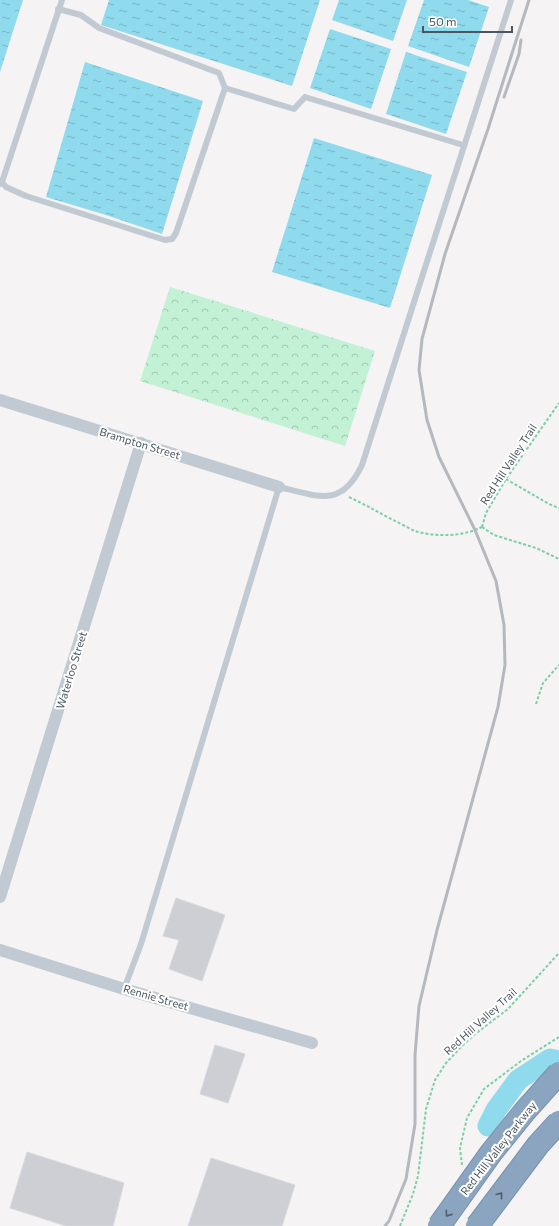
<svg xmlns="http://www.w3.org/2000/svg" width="559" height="1226" font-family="Commissioner,sans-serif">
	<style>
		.park { fill: url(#park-crowns) }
		.water { fill: url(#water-ripples) }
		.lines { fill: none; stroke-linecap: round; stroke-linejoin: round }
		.river { stroke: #90daee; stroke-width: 21 }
		.building { fill: #cdcfd5; stroke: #d7d9de }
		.path { stroke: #7ad0a6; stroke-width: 2; stroke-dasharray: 3 2; stroke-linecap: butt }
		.service { stroke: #c1cad2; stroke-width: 6 }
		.minor { stroke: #c1cad2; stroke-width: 12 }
		.rail { stroke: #b5b8bd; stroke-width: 3 }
		.motorway-bridge-casing { stroke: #7690ad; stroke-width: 24; stroke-linecap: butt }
		.motorway-bridge { stroke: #8ba5c1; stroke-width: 22 }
		.oneway { stroke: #505e6b }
		.labels { text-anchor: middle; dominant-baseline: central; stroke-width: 4; stroke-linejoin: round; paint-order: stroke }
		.street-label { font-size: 11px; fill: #4a5661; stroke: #fff }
	</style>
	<defs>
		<pattern id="park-crowns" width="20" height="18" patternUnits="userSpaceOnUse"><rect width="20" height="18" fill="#c3f1d5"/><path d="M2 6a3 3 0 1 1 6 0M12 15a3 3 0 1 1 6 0" fill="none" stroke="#a0c6b0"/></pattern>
		<pattern id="water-ripples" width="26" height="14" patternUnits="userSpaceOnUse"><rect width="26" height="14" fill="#90daee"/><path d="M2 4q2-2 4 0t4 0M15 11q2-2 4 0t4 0" fill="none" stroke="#78b4c4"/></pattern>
	</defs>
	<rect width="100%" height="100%" fill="#f5f3f3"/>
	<path class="park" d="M 170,287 L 375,351 L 345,446 L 140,381 Z"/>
	<g class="water">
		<path d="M 0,0 L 23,0 L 0,72 Z"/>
		<path d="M 109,0 L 320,0 L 292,86 L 101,25 Z"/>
		<path d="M 339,0 L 407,0 L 393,41 L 332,20 Z"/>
		<path d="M 424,0 L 468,0 L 489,7 L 469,67 L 408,46 Z"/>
		<path d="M 330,29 L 391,49 L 371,109 L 310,88 Z"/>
		<path d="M 406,52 L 467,72 L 446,134 L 386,114 Z"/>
		<path d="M 85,62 L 203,101 L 162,234 L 106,215 L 46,197 Z"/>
		<path d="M 314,138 L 432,175 L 390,308 L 272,272 Z"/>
	</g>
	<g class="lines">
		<path class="river" d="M 488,1126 L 496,1110 L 518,1080 L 550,1059 L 559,1061"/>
	</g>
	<g class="building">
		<path d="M 176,898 L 225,915 L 202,981 L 169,969 L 179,940 L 163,936 Z"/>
		<path d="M 215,1045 L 245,1054 L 228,1103 L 200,1094 Z"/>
		<path d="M 27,1152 L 124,1183 L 113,1226 L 66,1226 L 10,1208 Z"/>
		<path d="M 211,1158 L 295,1185 L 282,1226 L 188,1226 Z"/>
	</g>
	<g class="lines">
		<g class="path">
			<path d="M 506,479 L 549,504 L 559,508"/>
			<path d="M 349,497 C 364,504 378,512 393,520 C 400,523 408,528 415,531 C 436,537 462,537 482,527"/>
			<path d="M 482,527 L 486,513 L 506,479 L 559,403"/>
			<path d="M 482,527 L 494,535 L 536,548 L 559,559"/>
			<path d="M 536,704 L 543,683 L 559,665"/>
			<path d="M 462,1165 L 460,1148 L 467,1118 L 484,1089 L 521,1061 L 559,1037"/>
			<path d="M 400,1226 L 413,1194 L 418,1176 L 426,1109 L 435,1080 L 446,1063 L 462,1046 L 475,1034 L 508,1009 L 559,953"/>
		</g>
		<g class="service">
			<path d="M 225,88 L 294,109 L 305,97 L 463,145"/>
			<path d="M 2,182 L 6,187 L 26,196 L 165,240 L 172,239 L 176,233 L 225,88 L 219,73 L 99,28 L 81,15 L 58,9"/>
			<path d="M 0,184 L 2,182 L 62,0"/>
			<path d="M 124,989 L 141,944 L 279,487 C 318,496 341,509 362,465 C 412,310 460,155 511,0"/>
		</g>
		<g class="minor">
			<path d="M 0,400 L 279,487"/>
			<path d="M 0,897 L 141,443"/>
			<path d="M 0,950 L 124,989 L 312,1043"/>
		</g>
		<g class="rail">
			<path d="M 504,97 L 519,54 L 521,40"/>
			<path d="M 385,1226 L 389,1221 L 406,1179 L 415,1124 L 415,1055 L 419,1006 L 437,930 L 498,707 L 505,665 L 504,625 L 496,581 L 475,530 L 439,457 L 427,420 L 419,370 L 422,339 L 445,254 L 488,129 L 529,0"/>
		</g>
		<defs>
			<g id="motorway-bridge">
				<path d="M 439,1226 L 491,1153 L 525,1111 L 559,1073"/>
				<path d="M 477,1226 L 538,1145 L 559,1122"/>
			</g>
		</defs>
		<use href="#motorway-bridge" class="motorway-bridge-casing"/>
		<use href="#motorway-bridge" class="motorway-bridge"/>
	</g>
	<defs><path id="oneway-chevron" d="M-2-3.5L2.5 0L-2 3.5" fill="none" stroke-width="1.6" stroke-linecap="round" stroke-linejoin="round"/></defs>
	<g class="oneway">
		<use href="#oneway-chevron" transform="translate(500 1195) rotate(-52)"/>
		<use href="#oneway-chevron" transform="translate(448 1214) rotate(125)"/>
	</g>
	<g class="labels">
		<g class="street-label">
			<text transform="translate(140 443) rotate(17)">Brampton Street</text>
			<text transform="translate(508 464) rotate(-57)">Red Hill Valley Trail</text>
			<text transform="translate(71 670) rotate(-73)">Waterloo Street</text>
			<text transform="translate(156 997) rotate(16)">Rennie Street</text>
			<text transform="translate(480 1021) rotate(-42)">Red Hill Valley Trail</text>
			<text transform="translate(498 1148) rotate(-52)">Red Hill Valley Parkway</text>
		</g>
	</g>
	<path d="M423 26v6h89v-6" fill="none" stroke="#4a5661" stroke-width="2"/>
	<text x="429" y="26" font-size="12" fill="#4a5661" stroke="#ffffff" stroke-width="3" paint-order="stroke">50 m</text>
</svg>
